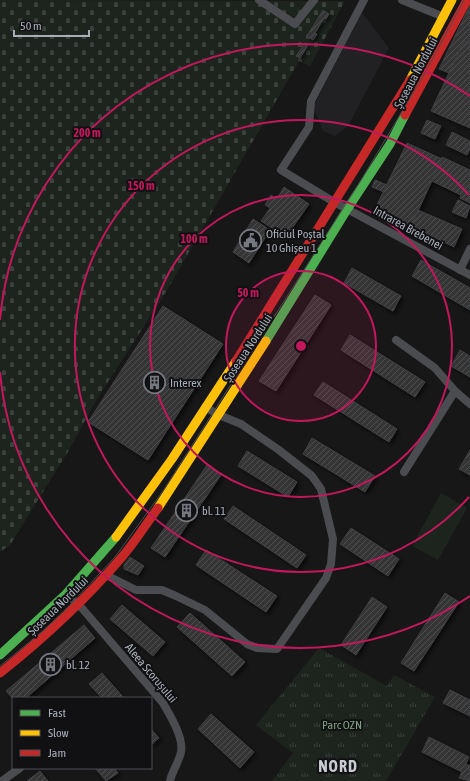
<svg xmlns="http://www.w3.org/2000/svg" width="470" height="781" font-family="'Asap Condensed',sans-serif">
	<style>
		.built { fill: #212123 }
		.green { fill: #1d241e }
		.cemetery { fill: url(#cemetery-stones) }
		.park { fill: url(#park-tufts) }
		.building { fill: url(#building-hatch); stroke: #3f4043; filter: url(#shadow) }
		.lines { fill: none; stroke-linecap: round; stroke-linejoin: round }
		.street { stroke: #4b4c50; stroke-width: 8 }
		.fast { stroke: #4caf50; stroke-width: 9 }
		.slow { stroke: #ffc107; stroke-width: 9 }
		.jam { stroke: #c62828; stroke-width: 9 }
		.tram { stroke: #4b4c4f; stroke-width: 1 }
		.ring { fill: none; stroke: #c2185b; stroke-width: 2 }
		.labels { text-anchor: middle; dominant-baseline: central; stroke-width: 4; stroke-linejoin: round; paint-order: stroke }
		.street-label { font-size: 12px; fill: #a8adb8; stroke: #111113 }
		.poi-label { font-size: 12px; fill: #a8adb8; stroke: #111113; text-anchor: start }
		.park-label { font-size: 12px; fill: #7fa381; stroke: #111113 }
		.district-label { font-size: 16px; font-weight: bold; letter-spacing: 1px; fill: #c9ccd4; stroke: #111113 }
		.centre { fill: #c2185b; stroke: #111113; stroke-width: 2 }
		.ring-label { font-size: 12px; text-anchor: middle; font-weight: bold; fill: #c2185b; stroke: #111113; stroke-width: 4; stroke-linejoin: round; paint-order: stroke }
	</style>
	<defs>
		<pattern id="cemetery-stones" width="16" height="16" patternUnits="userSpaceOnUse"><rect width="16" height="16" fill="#1d241e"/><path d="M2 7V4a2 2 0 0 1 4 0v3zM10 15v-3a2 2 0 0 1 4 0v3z" fill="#3b413d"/></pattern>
		<pattern id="park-tufts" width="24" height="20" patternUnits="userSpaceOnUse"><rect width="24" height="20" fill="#1d241e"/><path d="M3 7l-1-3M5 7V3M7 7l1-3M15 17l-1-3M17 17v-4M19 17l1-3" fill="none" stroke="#3b413d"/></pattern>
		<pattern id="building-hatch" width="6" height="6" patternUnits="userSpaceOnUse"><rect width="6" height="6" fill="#353536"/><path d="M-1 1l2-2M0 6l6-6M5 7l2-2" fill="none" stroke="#4f5051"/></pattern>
		<filter id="shadow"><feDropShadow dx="2.5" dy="2.5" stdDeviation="2" flood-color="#0009"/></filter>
	</defs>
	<rect width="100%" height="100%" fill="#171717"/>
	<path class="built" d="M 362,13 L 389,48 L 348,126 L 335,136 L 323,131 L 313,107 Z"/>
	<path class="green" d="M 441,493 L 467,508 L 438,560 L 412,546 Z"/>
	<path class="cemetery" d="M 0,0 L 345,1 L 310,66 L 299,61 L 166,292 L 97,399 L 69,450 L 10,545 L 0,552 Z"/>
	<path class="park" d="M 319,648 L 387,686 L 394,675 L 435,697 L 386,781 L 272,781 L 293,753 L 256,725 Z"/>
	<g class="building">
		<path d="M 470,5 L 470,44 L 464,41 L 449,73 L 439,69 Z"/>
		<path d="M 323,10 L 329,14 L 326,19 L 324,18 L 315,33 L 317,34 L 313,40 L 307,36 Z"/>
		<path d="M 464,41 L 470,44 L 470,128 L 431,111 Z"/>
		<path d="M 305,43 L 308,45 L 300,58 L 296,56 Z"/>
		<path d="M 427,120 L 441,126 L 435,139 L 421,133 Z"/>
		<path d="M 452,132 L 470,141 L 470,149 L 467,155 L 446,145 Z"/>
		<path d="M 407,143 L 442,159 L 411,226 L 375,209 Z"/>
		<path d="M 442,157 L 470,170 L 470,203 L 460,198 L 461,195 L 432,181 Z"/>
		<path d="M 375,180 L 387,185 L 384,192 L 372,187 Z"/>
		<path d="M 284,187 L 309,204 L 286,237 L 261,221 L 270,208 L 265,205 L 271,195 L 277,199 Z"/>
		<path d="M 458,200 L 470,206 L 466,218 L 452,212 Z"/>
		<path d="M 418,210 L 462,229 L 454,247 L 411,226 Z"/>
		<path d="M 253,219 L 270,230 L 249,263 L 233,252 Z"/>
		<path d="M 421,260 L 470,288 L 470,310 L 412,276 Z"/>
		<path d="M 352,268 L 401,296 L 393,311 L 344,283 Z"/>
		<path d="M 315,295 L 331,305 L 276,391 L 259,381 Z"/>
		<path d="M 163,306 L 223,344 L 148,460 L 88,422 Z"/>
		<path d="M 350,335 L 425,382 L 415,397 L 341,350 Z"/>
		<path d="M 460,350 L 470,356 L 470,377 L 451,366 Z"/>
		<path d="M 323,382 L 397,429 L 389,442 L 314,395 Z"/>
		<path d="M 312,438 L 375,476 L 365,492 L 303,454 Z"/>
		<path d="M 470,450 L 470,475 L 459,469 Z"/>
		<path d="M 247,451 L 297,482 L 288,497 L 238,466 Z"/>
		<path d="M 207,465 L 221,475 L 165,557 L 151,548 Z"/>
		<path d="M 233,506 L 306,555 L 297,568 L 224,519 Z"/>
		<path d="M 351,528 L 399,559 L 388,576 L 340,544 Z"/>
		<path d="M 206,550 L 277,596 L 266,612 L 196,565 Z"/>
		<path d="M 130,557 L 144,566 L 138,575 L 124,569 L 124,565 Z"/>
		<path d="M 445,593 L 459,602 L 414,671 L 401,663 Z"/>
		<path d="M 372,597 L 387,607 L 356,655 L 341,645 Z"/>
		<path d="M 122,605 L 165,642 L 153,656 L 110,619 Z"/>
		<path d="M 190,613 L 245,662 L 232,676 L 177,627 Z"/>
		<path d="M 84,625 L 95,638 L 26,698 L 13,699 L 6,691 Z"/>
		<path d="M 102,673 L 124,698 L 102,698 L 89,684 Z"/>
		<path d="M 450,690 L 470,700 L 470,716 L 443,703 Z"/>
		<path d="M 211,714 L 254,752 L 240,768 L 198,729 Z"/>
		<path d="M 151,729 L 159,738 L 151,745 Z"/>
		<path d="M 429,737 L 469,757 L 466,764 L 470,766 L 470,781 L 459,778 L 462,772 L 422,752 Z"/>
		<path d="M 95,768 L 114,768 L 118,773 L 106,781 Z"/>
		<path d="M 40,771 L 48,781 L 27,781 Z"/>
	</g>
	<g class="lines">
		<g class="street">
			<path d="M 259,0 L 295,24 L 314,0"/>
			<path d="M 364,0 L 311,101 L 309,127 L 281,170 L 334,202 L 470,275"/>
			<path d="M 402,0 L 444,17"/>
			<path d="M 460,270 L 470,249"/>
			<path d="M 396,340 L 435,368 L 455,391 L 404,472"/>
			<path d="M 455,391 L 470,404"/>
			<path d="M 106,575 L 136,590 L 162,590 L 176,596 L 205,610 L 247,644 L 257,648 L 277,649 L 326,578 L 331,564 L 333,539 L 321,489 L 312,476 L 279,450 L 241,424 L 219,415 L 205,407"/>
			<path d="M 66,594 L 81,607 L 163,703 C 170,715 184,738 181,752 C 179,762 172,771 170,781"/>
			<path d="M 2,781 L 20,768"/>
		</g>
		<g class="fast">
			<path d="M 266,341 L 348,208 L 390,144 L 405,115"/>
			<path d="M 0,655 L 66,594 L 116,537"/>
		</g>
		<g class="slow">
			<path d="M 410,80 L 452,0"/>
			<path d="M 158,508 L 266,341"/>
			<path d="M 116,537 L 172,459 L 236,361"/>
		</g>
		<g class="jam">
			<path d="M 405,115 L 467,0"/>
			<path d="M 236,361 L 410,80"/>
			<path d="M 0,673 C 44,638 85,600 122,557 C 135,542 146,524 158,508"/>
		</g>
		<path class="tram" d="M 0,666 L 43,631 L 71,604 L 115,557 L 163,491 L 360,182 L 425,73 L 464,0"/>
	</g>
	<circle cx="301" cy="346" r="75" fill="#c2185b" fill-opacity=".12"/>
	<g class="ring">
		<circle cx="301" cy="346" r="75"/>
		<circle cx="301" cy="346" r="151"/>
		<path d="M469 497A226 226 0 1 1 469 195"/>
		<path d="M470 596A302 302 0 0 1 0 372M0 320A302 302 0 0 1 470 96"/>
	</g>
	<defs>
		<symbol id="civic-ring" viewBox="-11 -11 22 22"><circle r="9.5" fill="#111113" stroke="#757880" stroke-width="1.5"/><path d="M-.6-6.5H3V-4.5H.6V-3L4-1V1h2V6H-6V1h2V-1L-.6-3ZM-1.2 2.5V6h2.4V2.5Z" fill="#757880"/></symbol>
		<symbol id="building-ring" viewBox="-11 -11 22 22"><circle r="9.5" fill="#111113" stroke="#757880" stroke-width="1.5"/><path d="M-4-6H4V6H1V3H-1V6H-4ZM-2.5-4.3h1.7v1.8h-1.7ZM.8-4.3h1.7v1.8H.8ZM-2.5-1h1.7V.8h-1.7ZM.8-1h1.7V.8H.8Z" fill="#757880"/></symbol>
	</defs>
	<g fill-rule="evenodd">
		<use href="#civic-ring" x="238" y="228" width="25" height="25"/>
		<use href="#building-ring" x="142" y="370" width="25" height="25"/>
		<use href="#building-ring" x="174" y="498" width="25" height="25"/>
		<use href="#building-ring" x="38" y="652" width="25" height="25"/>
	</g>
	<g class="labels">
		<g class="street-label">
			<text transform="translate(416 73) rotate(-62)">Șoseaua Nordului</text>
			<text transform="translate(408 228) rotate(29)">Intrarea Brebenei</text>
			<text transform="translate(248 348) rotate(-57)">Șoseaua Nordului</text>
			<text transform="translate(58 606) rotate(-44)">Șoseaua Nordului</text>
			<text transform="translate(151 673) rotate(50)">Aleea Scorușului</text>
		</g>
		<g class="poi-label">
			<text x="266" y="234">Oficiul Poștal<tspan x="266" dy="14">10 Ghișeu 1</tspan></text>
			<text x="170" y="383">Interex</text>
			<text x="202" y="511">bl. 11</text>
			<text x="66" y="665">bl. 12</text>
		</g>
		<g class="park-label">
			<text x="342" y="725">Parc OZN</text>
		</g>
		<g class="district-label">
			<text x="338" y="766">NORD</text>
		</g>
	</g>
	<circle cx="301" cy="346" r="6" class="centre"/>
	<g class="ring-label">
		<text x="87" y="137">200 m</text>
		<text x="141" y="190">150 m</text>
		<text x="194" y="243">100 m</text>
		<text x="248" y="297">50 m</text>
	</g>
	<rect x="12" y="697" width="140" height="72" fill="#111113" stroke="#4d4f55"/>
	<rect x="20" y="710" width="20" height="6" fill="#4caf50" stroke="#4d4f55"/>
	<text x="48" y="717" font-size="12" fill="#a8adb8">Fast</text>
	<rect x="20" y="730" width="20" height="6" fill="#ffc107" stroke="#4d4f55"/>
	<text x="48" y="737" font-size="12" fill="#a8adb8">Slow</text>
	<rect x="20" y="750" width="20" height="6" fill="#c62828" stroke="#4d4f55"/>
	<text x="48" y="757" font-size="12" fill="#a8adb8">Jam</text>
	<path d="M14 30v6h75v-6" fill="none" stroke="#a8adb8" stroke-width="2"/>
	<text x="20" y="30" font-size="12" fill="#a8adb8" stroke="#111113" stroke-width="3" paint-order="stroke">50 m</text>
</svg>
